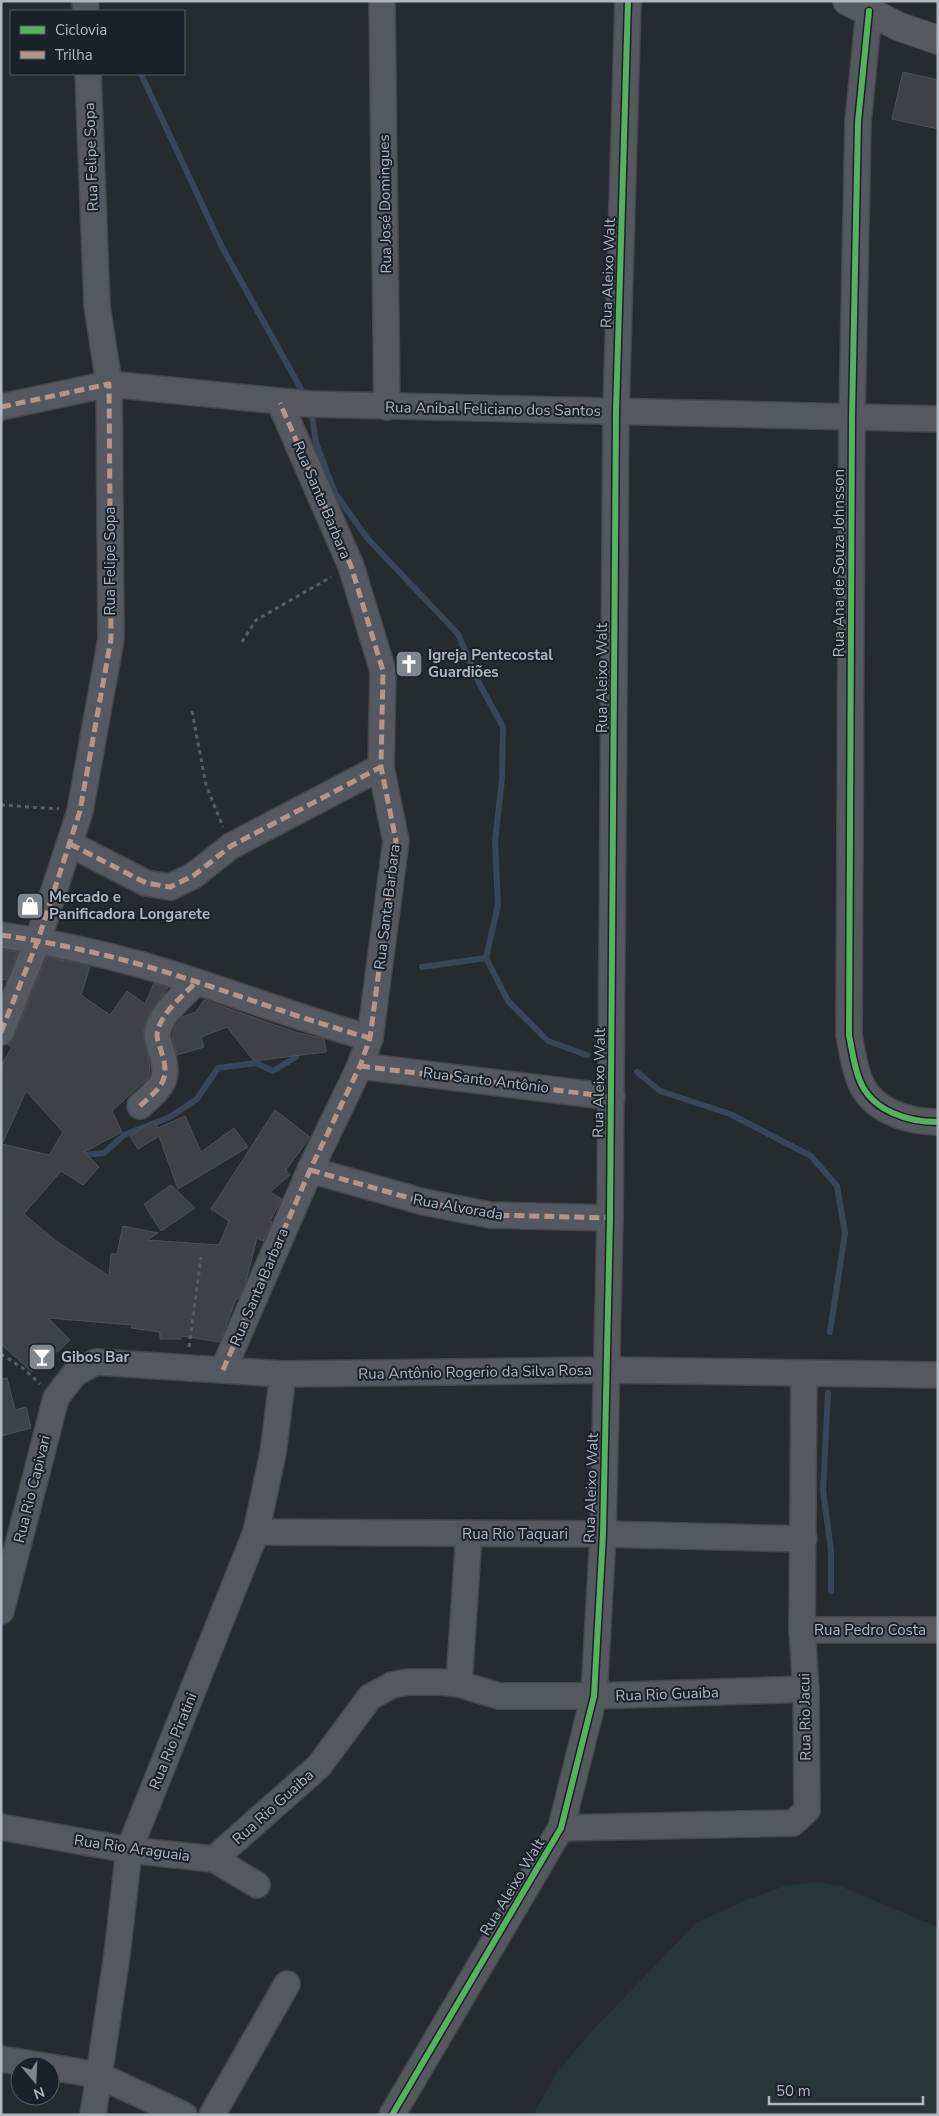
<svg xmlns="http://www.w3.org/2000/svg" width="939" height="2116" font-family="'Nunito Sans',sans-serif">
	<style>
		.green { fill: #273636 }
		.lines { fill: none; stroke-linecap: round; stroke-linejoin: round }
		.stream { stroke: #384657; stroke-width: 6 }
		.building { fill: #3e4247; stroke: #4e5257; fill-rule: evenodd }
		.minor-casing { stroke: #44484c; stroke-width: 28 }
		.major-casing { stroke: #44474d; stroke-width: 30 }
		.path { stroke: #595d62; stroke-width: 3; stroke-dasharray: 4 4; stroke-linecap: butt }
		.minor { stroke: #55585e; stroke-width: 25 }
		.major { stroke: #575b60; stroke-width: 28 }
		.quiet { stroke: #b2968c; stroke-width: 5; stroke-dasharray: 10 5; stroke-linecap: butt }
		.cycleway-casing { stroke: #1b2129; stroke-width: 9 }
		.cycleway { stroke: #56b35d; stroke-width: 6 }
		.labels { text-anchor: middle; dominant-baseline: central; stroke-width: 4; stroke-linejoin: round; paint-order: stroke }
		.street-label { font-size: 15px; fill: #b0b7c1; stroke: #1b2129 }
		.poi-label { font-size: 15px; font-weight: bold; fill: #b0b7c1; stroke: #1b2129; text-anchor: start }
	</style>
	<rect width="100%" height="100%" fill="#262b30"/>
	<path class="green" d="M 817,1882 L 840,1886 L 938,1927 L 938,2115 L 533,2115 L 556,2074 L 590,2033 L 696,1923 L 746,1900 L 785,1886 Z"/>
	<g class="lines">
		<g class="stream">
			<path d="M 141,74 L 222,247 L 306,398"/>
			<path d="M 311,409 L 316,443 L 335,493 L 367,538 L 458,634 L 479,683 L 503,727 L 502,779 L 495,841 L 498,905 L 486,958 L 508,1001 L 548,1041 L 587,1055"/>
			<path d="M 422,967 L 486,958"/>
			<path d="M 637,1072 L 660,1091 L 730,1114 L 811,1156 L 837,1186 L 845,1233 L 830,1332"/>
			<path d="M 78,1156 L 104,1153 L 124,1135 L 170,1117 L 197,1099 L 218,1068 L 256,1063 L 273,1071 L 296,1057"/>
			<path d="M 828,1393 L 823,1490 L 831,1550 L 831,1591"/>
		</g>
	</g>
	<g class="building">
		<path d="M 903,72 L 938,80 L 938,129 L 892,119 Z"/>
		<path d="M 1,950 L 18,952 L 6,980 L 1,979 Z"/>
		<path d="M 47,957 L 90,966 L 81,995 L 110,1015 L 127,991 L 145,1004 L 154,983 L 168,988 L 150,1012 L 143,1032 L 150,1066 L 149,1077 L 112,1111 L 122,1132 L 84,1152 L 99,1167 L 83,1185 L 61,1171 L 24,1214 L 56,1241 L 109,1276 L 111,1254 L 117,1254 L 123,1226 L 158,1233 L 147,1240 L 219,1245 L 229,1221 L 211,1209 L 275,1110 L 310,1137 L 286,1170 L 290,1175 L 270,1192 L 282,1199 L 270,1221 L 272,1222 L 263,1241 L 257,1238 L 245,1285 L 238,1299 L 236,1299 L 220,1342 L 181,1336 L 181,1339 L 160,1339 L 160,1332 L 131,1328 L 132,1325 L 48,1318 L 70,1340 L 54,1355 L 51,1351 L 32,1372 L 1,1344 L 1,1066 L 12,1047 L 7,1044 L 14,1037 ZM 26,1091 L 63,1132 L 49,1155 L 2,1144 Z"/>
		<path d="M 204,1000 L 295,1032 L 324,1039 L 326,1052 L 254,1061 L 227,1027 L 201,1037 L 204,1047 L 177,1055 L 172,1036 L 175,1027 L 182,1017 L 196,1012 Z"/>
		<path d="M 185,1116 L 201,1152 L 234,1128 L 248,1147 L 178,1189 L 159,1136 L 138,1149 L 130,1136 L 154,1121 L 158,1128 Z"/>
		<path d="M 171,1185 L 195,1208 L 161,1231 L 144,1204 Z"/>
		<path d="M 7,1378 L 15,1410 L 26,1407 L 31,1428 L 1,1436 L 1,1379 Z"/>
	</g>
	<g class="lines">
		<defs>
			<g id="minor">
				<path d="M 85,1 L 86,11"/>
				<path d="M 382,1 L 387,407"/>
				<path d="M 869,11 L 858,122 L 852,417 L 849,1035 C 852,1050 854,1067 860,1081 C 872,1111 908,1122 938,1122"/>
				<path d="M 1,407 L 109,384 L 309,404 L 938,419"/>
				<path d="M 70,844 L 146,883 L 170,887 L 193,876 L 231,846 L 381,767"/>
				<path d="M 1,935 C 49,942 96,952 142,965 C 219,987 293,1017 370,1038"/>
				<path d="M 1,1032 L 38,940 L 80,811 L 111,639 L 109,384 L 97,305 L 88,74"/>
				<path d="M 360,1066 L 612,1097"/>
				<path d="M 140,1106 C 159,1088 171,1082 162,1054 C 161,1048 157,1041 157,1035 C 159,1014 183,996 196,982"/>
				<path d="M 310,1170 L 424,1202 L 490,1215 L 610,1218"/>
				<path d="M 223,1370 L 310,1170 L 360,1066 L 370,1038 L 396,841 L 381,767 L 383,671 L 351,566 L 280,403"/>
				<path d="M 256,1532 L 603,1534 L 804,1539"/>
				<path d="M 1,1611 L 56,1398 L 75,1373 L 96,1362 L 283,1374 L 607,1370 L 938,1375"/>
				<path d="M 802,1630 L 938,1630"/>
				<path d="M 459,1684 L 469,1533"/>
				<path d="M 1,1827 L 129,1850 L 214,1859 L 257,1885"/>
				<path d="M 561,1828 L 793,1823 L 807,1810 L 806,1689 L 802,1630 L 804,1373"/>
				<path d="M 214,1859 L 319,1766 L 370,1697 L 392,1685 L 408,1682 L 440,1682 L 459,1684 L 499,1696 L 594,1696 L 806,1689"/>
				<path d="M 1,2059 L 45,2066"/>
				<path d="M 50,2067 L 98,2075 L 184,2115"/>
				<path d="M 93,2115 L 117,1955 L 129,1850 L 256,1532 L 273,1453 L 283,1374"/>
				<path d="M 212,2115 L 287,1984"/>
				<path d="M 392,2115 L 561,1828 L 594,1696 L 603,1534 L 610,1218 L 616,412 L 628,1"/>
			</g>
			<path id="major" d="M 847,1 L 900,27 L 938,40"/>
		</defs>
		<use href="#minor" class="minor-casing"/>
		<use href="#major" class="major-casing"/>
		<g class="path">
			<path d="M 242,642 L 256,620 L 331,577"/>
			<path d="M 192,711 L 206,785 L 223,827"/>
			<path d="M 1,805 L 59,809"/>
			<path d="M 189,1347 L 201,1257"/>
			<path d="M 1,1354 L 24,1369 L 40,1384"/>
		</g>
		<use href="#minor" class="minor"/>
		<use href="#major" class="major"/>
		<g class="quiet">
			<path d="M 1,407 L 109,384 L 111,639 L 80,811 L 38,940 L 1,1032"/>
			<path d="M 70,844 L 146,883 L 170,887 L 193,876 L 231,846 L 381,767"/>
			<path d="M 1,935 C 49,942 96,952 142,965 C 219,987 293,1017 370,1038"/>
			<path d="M 360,1066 L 612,1097"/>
			<path d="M 140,1106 C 159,1088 171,1082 162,1054 C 161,1048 157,1041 157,1035 C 159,1014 183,996 196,982"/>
			<path d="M 310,1170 L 424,1202 L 490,1215 L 610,1218"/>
			<path d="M 223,1370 L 310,1170 L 360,1066 L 370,1038 L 396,841 L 381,767 L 383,671 L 351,566 L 280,403"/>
		</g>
		<defs>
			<g id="cycleway">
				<path d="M 869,11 L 858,122 L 852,417 L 849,1035 C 852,1050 854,1067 860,1081 C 872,1111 908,1122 938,1122"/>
				<path d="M 392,2115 L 561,1828 L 594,1696 L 603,1534 L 610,1218 L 616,412 L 628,1"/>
			</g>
		</defs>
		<use href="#cycleway" class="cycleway-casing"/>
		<use href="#cycleway" class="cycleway"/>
	</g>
	<defs>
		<symbol id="church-square" viewBox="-11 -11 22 22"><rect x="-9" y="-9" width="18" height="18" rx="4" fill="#80868e" stroke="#1b2129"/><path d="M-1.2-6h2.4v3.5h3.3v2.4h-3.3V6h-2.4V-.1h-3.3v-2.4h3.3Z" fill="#fff"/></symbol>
		<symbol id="shop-square" viewBox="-11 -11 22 22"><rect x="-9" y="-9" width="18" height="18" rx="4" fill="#80868e" stroke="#1b2129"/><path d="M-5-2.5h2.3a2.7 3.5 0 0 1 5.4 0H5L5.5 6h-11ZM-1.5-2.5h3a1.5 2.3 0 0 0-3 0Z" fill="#fff"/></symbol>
		<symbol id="bar-square" viewBox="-11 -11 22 22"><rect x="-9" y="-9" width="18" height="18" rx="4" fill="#80868e" stroke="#1b2129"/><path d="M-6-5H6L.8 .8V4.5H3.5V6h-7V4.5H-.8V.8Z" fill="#fff"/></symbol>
	</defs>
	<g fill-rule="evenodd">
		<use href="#church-square" x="393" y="648" width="32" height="32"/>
		<use href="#shop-square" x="14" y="890" width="32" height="32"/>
		<use href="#bar-square" x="26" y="1341" width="32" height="32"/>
	</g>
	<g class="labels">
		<g class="street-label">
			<text transform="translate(91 157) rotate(-92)">Rua Felipe Sopa</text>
			<text transform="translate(385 204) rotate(-91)">Rua José Domingues</text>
			<text transform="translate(608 273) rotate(-88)">Rua Aleixo Walt</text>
			<text transform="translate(493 409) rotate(1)">Rua Anibal Feliciano dos Santos</text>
			<text transform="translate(322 500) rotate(67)">Rua Santa Barbara</text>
			<text transform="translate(110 561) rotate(-90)">Rua Felipe Sopa</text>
			<text transform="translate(839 563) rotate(-90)">Rua Ana de Souza Johnsson</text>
			<text transform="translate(602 678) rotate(-90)">Rua Aleixo Walt</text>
			<text transform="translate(387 907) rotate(-83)">Rua Santa Barbara</text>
			<text transform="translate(486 1080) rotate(7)">Rua Santo Antônio</text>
			<text transform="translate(599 1083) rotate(-89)">Rua Aleixo Walt</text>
			<text transform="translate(458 1207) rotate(10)">Rua Alvorada</text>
			<text transform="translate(259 1287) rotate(-67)">Rua Santa Barbara</text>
			<text transform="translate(475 1372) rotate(-1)">Rua Antônio Rogerio da Silva Rosa</text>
			<text transform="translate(591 1488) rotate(-88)">Rua Aleixo Walt</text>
			<text transform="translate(32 1489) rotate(-76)">Rua Rio Capivari</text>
			<text x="515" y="1534">Rua Rio Taquari</text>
			<text x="870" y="1630">Rua Pedro Costa</text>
			<text transform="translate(667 1694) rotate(-2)">Rua Rio Guaiba</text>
			<text transform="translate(805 1717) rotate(-91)">Rua Rio Jacui</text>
			<text transform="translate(173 1741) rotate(-68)">Rua Rio Piratini</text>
			<text transform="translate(273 1807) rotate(-42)">Rua Rio Guaiba</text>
			<text transform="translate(132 1848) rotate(8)">Rua Rio Araguaia</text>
			<text transform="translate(512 1887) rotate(-59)">Rua Aleixo Walt</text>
		</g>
		<g class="poi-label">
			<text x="428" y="655">Igreja Pentecostal<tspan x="428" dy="17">Guardiões</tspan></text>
			<text x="49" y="897">Mercado e<tspan x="49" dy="17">Panificadora Longarete</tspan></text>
			<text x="61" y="1357">Gibos Bar</text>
		</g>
	</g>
	<rect width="939" height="2116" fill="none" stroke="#b0b7c1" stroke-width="5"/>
	<rect x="10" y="10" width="175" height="65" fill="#1b2129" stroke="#575d66"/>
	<rect x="20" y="26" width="25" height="8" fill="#56b35d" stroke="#575d66"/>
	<text x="55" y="35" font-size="15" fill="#b0b7c1">Ciclovia</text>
	<rect x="20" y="51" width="25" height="8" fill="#b2968c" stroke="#575d66"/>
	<text x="55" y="60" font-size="15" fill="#b0b7c1">Trilha</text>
	<g transform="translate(35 2081) rotate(161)"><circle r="24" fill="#1b2129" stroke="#575d66"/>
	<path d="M0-4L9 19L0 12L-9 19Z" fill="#80868e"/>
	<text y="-8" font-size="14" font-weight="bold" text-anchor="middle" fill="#b0b7c1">N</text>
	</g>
	<path d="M769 2096v8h154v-8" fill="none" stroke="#b0b7c1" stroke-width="2.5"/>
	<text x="776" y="2096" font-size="15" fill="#b0b7c1" stroke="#1b2129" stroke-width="4" paint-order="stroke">50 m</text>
</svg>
